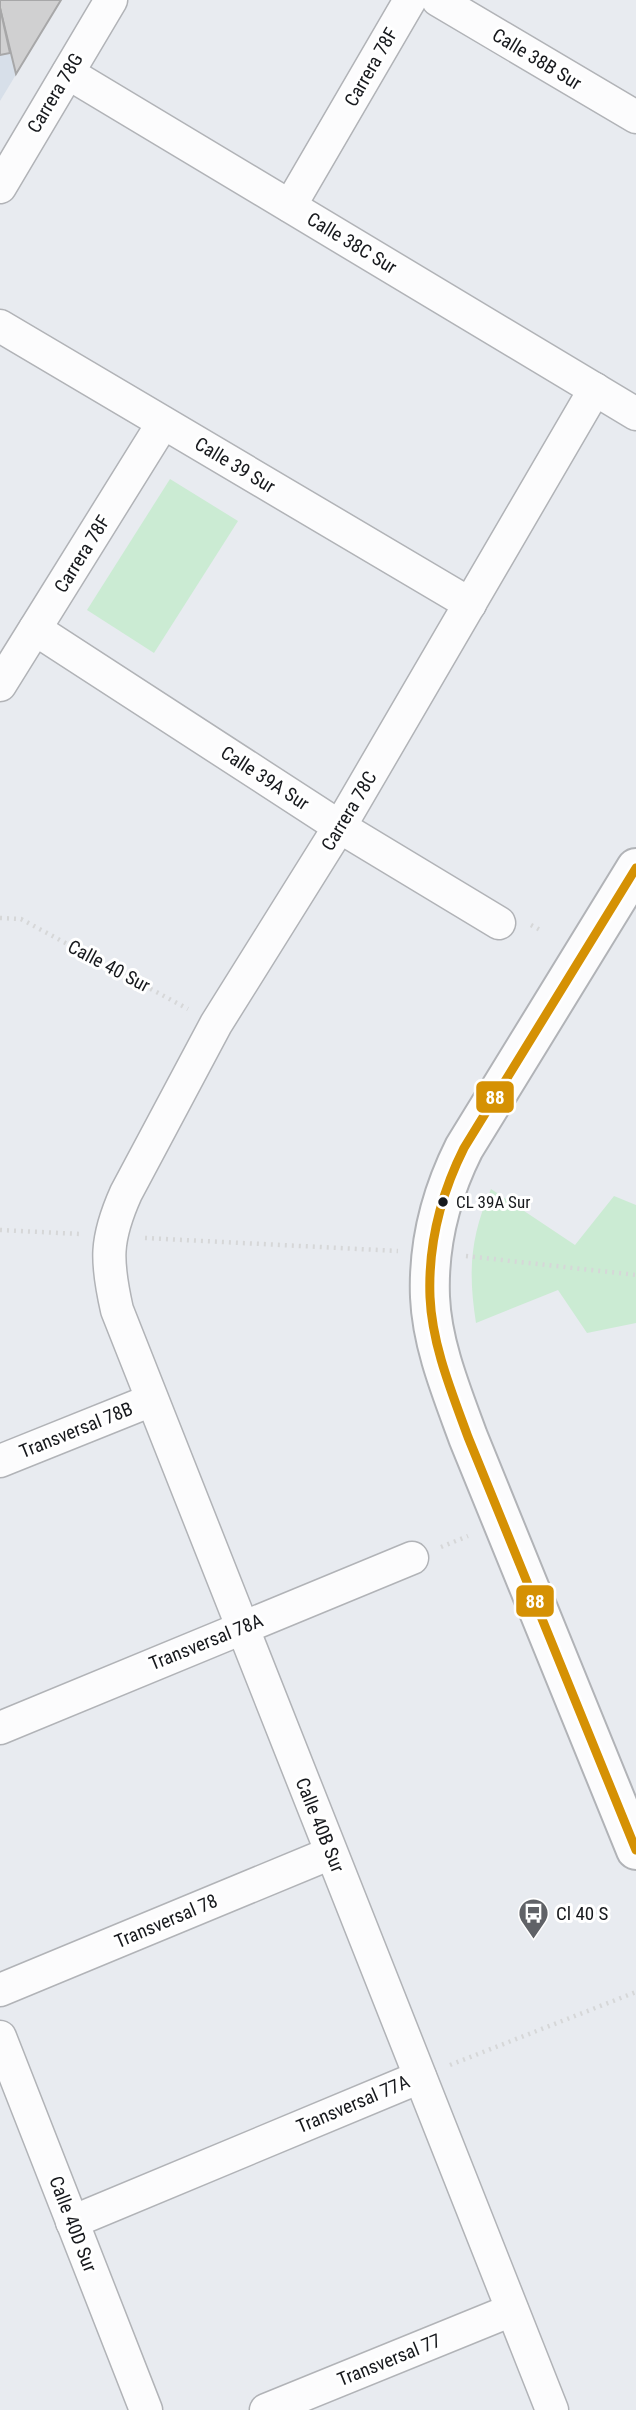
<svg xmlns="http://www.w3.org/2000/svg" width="636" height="2410" font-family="'Roboto Condensed',sans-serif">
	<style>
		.built { fill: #d7dfe9 }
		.green { fill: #cbebd3 }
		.building { fill: #d0d0d1; stroke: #a7a7a8; stroke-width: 2 }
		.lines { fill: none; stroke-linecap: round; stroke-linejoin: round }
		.minor-casing { stroke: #b1b3b7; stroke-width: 35 }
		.tertiary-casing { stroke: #b1b3b7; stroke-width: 42 }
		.path { stroke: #d6d7d8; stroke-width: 4.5; stroke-dasharray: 2 5; stroke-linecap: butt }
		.minor { stroke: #fcfcfd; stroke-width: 32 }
		.tertiary { stroke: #fcfcfd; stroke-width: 38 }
		.bus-1-casing { stroke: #fff; stroke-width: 14 }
		.bus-1 { stroke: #d59104; stroke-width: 9 }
		.bus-dot { fill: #17191d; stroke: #fff; stroke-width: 2.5 }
		.labels { text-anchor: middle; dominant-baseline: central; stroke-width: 6; stroke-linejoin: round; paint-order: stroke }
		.bus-label { font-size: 17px; fill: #17191d; stroke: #fff; text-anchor: start }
		.street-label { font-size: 19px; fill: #17191d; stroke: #fff }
		.poi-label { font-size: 19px; fill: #17191d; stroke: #fff; text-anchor: start }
		.line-badge { stroke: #fff; stroke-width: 2.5 }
		.badge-label { font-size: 19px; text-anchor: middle; font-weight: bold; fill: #fff }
	</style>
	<rect width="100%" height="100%" fill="#e8ebf0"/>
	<path class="built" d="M 0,0 L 61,0 L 0,101 Z"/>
	<g class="green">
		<path d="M 170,479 L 238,521 L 154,653 L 87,610 Z"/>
		<path d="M 491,1189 L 575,1245 L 614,1196 L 636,1205 L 636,1323 L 587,1333 L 558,1290 L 476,1323 C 468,1272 470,1237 491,1189 Z"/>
	</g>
	<g class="building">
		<path d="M 0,0 L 61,0 L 16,74 L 0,8 Z"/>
		<path d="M 0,8 L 10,53 L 0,55 Z"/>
	</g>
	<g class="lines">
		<defs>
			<g id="minor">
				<path d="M 438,0 L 636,117"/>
				<path d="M 68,73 L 636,414"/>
				<path d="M 0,187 L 111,0"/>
				<path d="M 290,206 L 410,0"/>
				<path d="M 0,326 L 470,604"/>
				<path d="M 35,629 L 340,827 L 499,923"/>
				<path d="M 0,685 L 163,423"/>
				<path d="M 0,1461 L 152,1400"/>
				<path d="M 0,1728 L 412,1558"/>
				<path d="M 0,1990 L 331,1853"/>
				<path d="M 0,2037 L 146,2410"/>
				<path d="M 72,2222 L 420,2077"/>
				<path d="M 266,2410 L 512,2310"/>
				<path d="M 552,2410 L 117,1310 C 106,1261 105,1240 126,1193 L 216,1024 L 346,816 L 595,389"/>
			</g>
			<path id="tertiary" d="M 636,868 L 464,1148 C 441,1194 428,1245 430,1297 C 432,1345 452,1393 468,1437 L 636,1850"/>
		</defs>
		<use href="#minor" class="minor-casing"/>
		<use href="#tertiary" class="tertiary-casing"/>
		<g class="path">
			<path d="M 0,918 L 21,919 L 188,1009"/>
			<path d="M 531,925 L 542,931"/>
			<path d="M 0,1230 L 80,1234"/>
			<path d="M 145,1238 L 398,1251"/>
			<path d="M 466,1256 L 636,1275"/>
			<path d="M 441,1547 L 468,1536"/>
			<path d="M 450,2065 L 636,1992"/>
		</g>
		<use href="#minor" class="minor"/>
		<use href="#tertiary" class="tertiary"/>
		<defs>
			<path id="bus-1" d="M 636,868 L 464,1148 C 441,1194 428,1245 430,1297 C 432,1345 452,1393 468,1437 L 636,1850"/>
		</defs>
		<use href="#bus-1" class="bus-1-casing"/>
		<use href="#bus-1" class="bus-1"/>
	</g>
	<defs>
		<symbol id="bus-pin" viewBox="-11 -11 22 30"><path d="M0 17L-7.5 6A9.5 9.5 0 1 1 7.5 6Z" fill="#606267" stroke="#fff"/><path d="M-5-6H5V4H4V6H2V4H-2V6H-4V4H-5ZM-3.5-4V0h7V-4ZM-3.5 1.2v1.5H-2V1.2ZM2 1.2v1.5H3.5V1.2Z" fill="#fff"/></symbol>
	</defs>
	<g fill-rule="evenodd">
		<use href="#bus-pin" x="516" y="1896" width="35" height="47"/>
	</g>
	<circle class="bus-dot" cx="443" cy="1202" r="6"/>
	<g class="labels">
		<g class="bus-label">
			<text x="456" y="1202">CL 39A Sur</text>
		</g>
		<g class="street-label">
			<text transform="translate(537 59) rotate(31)">Calle 38B Sur</text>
			<text transform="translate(371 67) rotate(-60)">Carrera 78F</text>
			<text transform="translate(55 93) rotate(-59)">Carrera 78G</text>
			<text transform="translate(352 243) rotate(31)">Calle 38C Sur</text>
			<text transform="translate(235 465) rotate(31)">Calle 39 Sur</text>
			<text transform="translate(82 554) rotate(-58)">Carrera 78F</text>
			<text transform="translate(265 778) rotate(33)">Calle 39A Sur</text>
			<text transform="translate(349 811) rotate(-59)">Carrera 78C</text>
			<text transform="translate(109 966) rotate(28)">Calle 40 Sur</text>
			<text transform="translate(76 1430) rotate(-22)">Transversal 78B</text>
			<text transform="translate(206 1642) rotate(-22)">Transversal 78A</text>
			<text transform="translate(320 1825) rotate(68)">Calle 40B Sur</text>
			<text transform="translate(166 1921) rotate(-23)">Transversal 78</text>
			<text transform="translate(353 2104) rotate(-23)">Transversal 77A</text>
			<text transform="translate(73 2224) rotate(69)">Calle 40D Sur</text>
			<text transform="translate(389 2360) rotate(-22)">Transversal 77</text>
		</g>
		<g class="poi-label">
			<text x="556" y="1913">Cl 40 S</text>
		</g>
	</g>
	<g class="line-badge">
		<rect x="475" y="1080" width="40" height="34" rx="7" fill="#d59104"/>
		<rect x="515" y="1584" width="40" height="34" rx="7" fill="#d59104"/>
	</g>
	<g class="badge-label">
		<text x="495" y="1104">88</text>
		<text x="535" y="1608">88</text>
	</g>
</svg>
